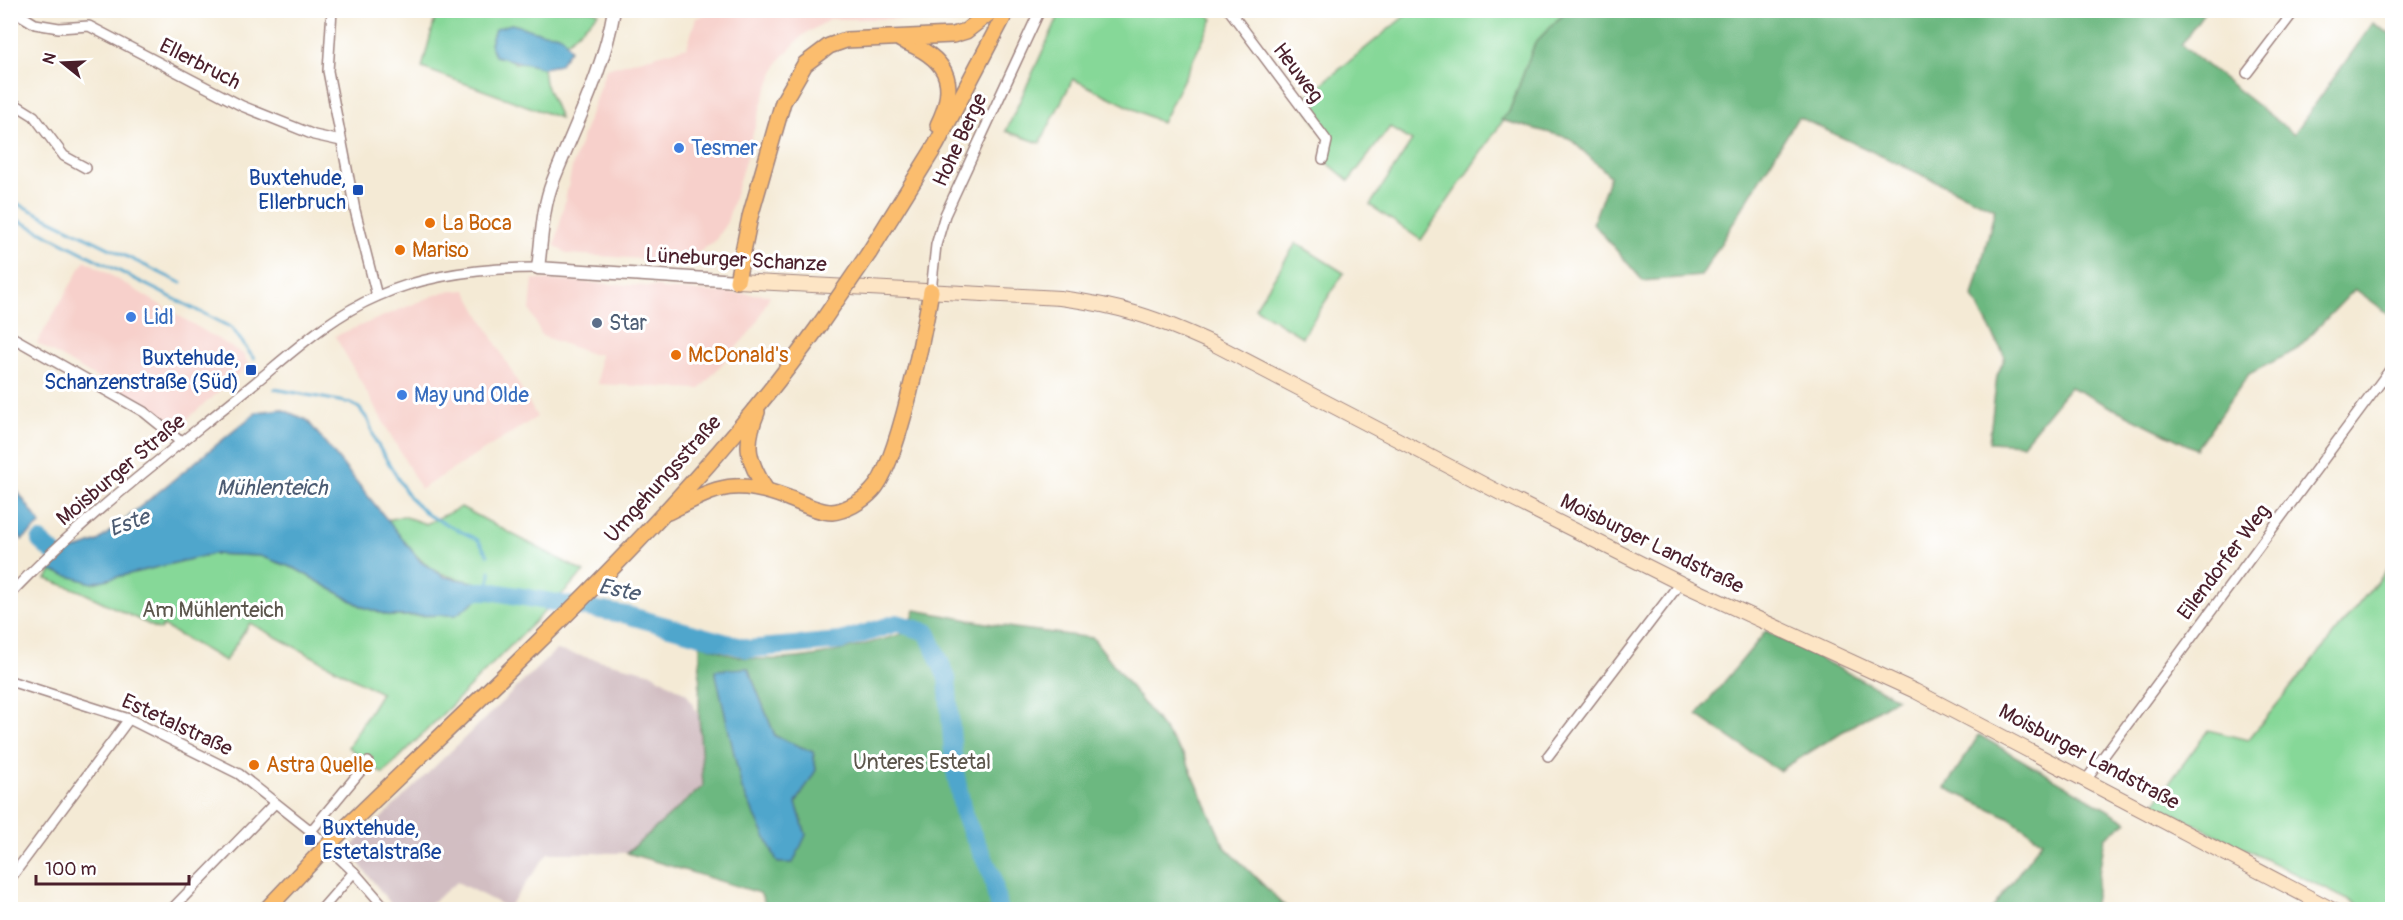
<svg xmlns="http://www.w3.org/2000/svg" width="2403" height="920" font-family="Pangolin,sans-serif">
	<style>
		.built { fill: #f7d0cb }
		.industrial { fill: #d2bec2 }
		.green { fill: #86d898; stroke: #687c62; stroke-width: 1.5 }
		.forest { fill: #6cb880; stroke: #5b6c56; stroke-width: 1.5; fill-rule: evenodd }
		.water { fill: #50a6cc; stroke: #4d627c; stroke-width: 1.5 }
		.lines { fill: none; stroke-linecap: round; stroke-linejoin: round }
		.stream { stroke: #50a6cc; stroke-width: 3 }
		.river { stroke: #50a6cc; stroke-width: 18 }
		.minor-casing { stroke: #9f8480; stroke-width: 12 }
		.tertiary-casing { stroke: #9f8480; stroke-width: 15 }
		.secondary-casing { stroke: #9f8480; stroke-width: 16 }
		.primary-casing { stroke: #9f8480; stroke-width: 18 }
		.minor { stroke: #fff; stroke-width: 9 }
		.tertiary { stroke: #fff; stroke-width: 12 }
		.secondary { stroke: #fde5c5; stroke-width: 14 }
		.primary { stroke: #fbbd6e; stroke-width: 15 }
		.primary-bridge-casing { stroke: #9f8480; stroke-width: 18; stroke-linecap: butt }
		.primary-bridge { stroke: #fbbd6e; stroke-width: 15 }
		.shop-dot { fill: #3f7fe0; stroke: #fff; stroke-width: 2 }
		.transit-dot { fill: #1a4fb4; stroke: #fff; stroke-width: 2 }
		.food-dot { fill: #e8710a; stroke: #fff; stroke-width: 2 }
		.service-dot { fill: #5c6f8a; stroke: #fff; stroke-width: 2 }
		.labels { text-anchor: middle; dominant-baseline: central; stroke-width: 6; stroke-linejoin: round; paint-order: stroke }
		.street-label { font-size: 21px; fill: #4a1f2b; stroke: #fff }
		.shop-label { font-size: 21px; fill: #366cbe; stroke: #fff; text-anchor: start }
		.transit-label { font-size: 21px; fill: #164399; stroke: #fff; text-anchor: end }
		.food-label { font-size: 21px; fill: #c56008; stroke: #fff; text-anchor: start }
		.service-label { font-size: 21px; fill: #4e5e75; stroke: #fff; text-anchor: start }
		.park-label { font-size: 21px; fill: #5c564c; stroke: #fff }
		.water-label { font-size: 22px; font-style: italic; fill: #4d5c73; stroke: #fff }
	</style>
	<rect width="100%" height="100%" fill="#fff"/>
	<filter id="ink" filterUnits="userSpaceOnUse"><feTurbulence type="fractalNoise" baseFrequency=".0167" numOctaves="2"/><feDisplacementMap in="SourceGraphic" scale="12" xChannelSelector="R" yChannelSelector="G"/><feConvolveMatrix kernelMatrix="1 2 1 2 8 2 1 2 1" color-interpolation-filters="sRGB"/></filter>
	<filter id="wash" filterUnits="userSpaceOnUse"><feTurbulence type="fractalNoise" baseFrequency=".008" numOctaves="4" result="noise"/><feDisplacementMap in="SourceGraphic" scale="24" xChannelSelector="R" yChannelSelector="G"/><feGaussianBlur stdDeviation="1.35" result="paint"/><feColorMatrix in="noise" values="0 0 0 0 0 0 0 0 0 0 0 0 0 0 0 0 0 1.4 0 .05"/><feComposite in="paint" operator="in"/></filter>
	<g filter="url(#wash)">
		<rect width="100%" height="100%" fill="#f4ead5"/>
		<g class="built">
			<path d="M 723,10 L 967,11 L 953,16 L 923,19 L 831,19 L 803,35 L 779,61 L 764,96 L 727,222 L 715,241 L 692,257 L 659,260 L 568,254 L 555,246 L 573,164 L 606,69 L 687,47 L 696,18 Z"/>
			<path d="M 85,260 L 243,354 L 249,365 L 179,426 L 37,343 Z"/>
			<path d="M 533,279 L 660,287 L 661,289 L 770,295 L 755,326 L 700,389 L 598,384 L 600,354 L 592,354 L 542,336 L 530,310 Z"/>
			<path d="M 466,290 L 537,417 L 421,489 L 335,336 L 443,292 Z"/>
		</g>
		<path class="industrial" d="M 556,650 L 649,672 L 687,694 L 699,716 L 703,786 L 627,853 L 548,853 L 508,908 L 457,882 L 424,909 L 395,909 L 348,850 Z"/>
		<g class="green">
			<path d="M 592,10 L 599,13 L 567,42 C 552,30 556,36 540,33 C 530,30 521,26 511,24 L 514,63 L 532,64 L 543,68 L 545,83 L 560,118 L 422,68 L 437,11 Z"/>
			<path d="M 1061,11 L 1203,11 L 1213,19 L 1162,123 L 1073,79 L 1040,143 L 1006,131 Z"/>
			<path d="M 1411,11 L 1566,11 L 1535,43 L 1509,112 L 1421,240 L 1370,205 L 1412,141 L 1390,127 L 1349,181 L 1323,159 L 1327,141 L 1302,100 Z"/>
			<path d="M 1296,243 L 1344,273 L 1302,337 L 1255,308 Z"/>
			<path d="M 461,507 L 584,572 L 383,774 L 348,747 L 381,693 L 250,623 L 225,661 L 163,626 L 160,630 L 80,591 L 46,579 L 52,571 L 92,583 L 212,554 L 261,556 L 296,569 L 363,607 L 390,616 L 456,615 L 489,585 C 426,574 427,569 387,520 L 403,516 L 426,524 Z"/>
			<path d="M 2388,568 L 2392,570 L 2392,909 L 2366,909 L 2154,804 L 2208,730 L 2248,740 Z"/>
		</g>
		<g class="forest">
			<path d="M 1566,11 L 2205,11 L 2181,45 L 2294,134 L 2373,23 L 2392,35 L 2392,316 L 2355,289 L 2296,350 L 2249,374 L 2196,449 L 2070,387 L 2023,444 L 1989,442 L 1997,376 L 2005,357 L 1973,297 L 1995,209 L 1798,117 L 1701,276 L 1643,281 L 1593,223 L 1610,176 L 1569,138 L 1501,120 L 1509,112 L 1535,43 Z"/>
			<path d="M 915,610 L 1014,628 L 1093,638 L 1185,757 L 1224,846 L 1288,909 L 768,909 L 760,893 L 627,853 L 703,786 L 699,716 L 700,644 C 713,648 727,655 740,657 C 797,666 854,648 908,632 ZM 748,668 L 775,736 L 813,752 L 816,769 L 796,803 L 806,835 Z"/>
			<path d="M 1766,631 L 1897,698 L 1779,771 L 1697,715 Z"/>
			<path d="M 1979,735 L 2127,821 L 2105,838 L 2093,909 L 1992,909 L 2042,841 L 2008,817 L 1945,788 Z"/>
		</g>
		<g class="water">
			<path d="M 511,24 C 521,26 529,30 539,32 C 555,36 562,29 570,50 L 559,65 L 543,68 L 495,56 L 490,44 L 495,29 Z"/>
			<path d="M 281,409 L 307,420 L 421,562 L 445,577 L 490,585 L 489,591 L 456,615 L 390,616 L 363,607 L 296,569 L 260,556 L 212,554 L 92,583 L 48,570 L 71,547 L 74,550 L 98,541 L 257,412 Z"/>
			<path d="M 10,481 L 41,524 L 22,540 L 11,523 Z"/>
			<path d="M 748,668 L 775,736 L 813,752 L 816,770 L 796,803 L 806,835 L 793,863 L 778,863 L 742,789 L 715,670 Z"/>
		</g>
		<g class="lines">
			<g class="stream">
				<path d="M 10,200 L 181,283"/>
				<path d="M 10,216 L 232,328 L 254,359"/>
				<path d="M 275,389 L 350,403 L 359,408 L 368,420 L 376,442 L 409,497 L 428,515 L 478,540 L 488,555"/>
				<path d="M 489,591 L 490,571"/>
			</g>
			<g class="river">
				<path d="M 40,541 L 65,563 L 80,561"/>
				<path d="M 465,591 L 489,591 L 627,615 L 748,649 L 841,641 L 897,623 L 927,632 L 947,678 L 954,766 L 964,816 L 992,875 L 999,910"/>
			</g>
		</g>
	</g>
	<g filter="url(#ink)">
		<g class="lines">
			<defs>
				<g id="minor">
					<path d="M 12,10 L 35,24 L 59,28 L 89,26 L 242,106 L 314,135 L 341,141"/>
					<path d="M 332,10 L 328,71 L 355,210 L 377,296"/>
					<path d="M 1229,10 L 1327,141 L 1323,159"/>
					<path d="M 2247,73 L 2295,10"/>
					<path d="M 10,101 L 34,116 L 64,156 L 86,168"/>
					<path d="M 931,291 L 936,245 L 945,215 L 1040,10"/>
					<path d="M 10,336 L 144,412 L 181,442"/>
					<path d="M 10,594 C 81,519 165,456 245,391 C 286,358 328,317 378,296 C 428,274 484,268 538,268"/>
					<path d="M 10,681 L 129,719 L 239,774 L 311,831 L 354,872 L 387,910"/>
					<path d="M 1548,756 L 1680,583"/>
					<path d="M 2086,780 L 2392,367"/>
					<path d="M 311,831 L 368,762"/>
					<path d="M 10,879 L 129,719"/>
					<path d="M 171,910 L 274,804"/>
					<path d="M 321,910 L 354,872"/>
				</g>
				<path id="tertiary" d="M 614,10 C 604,70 575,125 553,181 C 542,208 542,239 538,268 L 737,281"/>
				<path id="secondary" d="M 737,281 L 1060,298 C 1122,306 1157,318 1214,344 L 1508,497 L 1680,583 L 1915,691 L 2333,910"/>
				<g id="primary">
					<path d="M 901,40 C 945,57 960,80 938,125"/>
					<path d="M 869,253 L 936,145 L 1007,10"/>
					<path d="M 737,281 L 750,217 L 783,102 L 805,64 L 829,46 L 846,40 L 953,35 L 966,31 L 993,10"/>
					<path d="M 757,412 C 743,445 748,461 766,490"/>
					<path d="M 668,512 C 718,487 733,477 788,498 C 801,503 818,512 832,512 C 845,511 863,501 872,491 C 898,466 924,331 931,291"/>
					<path d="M 333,840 C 499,678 686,513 821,323"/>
					<path d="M 266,910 L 318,855"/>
				</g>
			</defs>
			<use href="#minor" class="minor-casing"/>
			<use href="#tertiary" class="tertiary-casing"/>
			<use href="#secondary" class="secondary-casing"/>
			<use href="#primary" class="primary-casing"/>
			<use href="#minor" class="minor"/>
			<use href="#tertiary" class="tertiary"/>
			<use href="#secondary" class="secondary"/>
			<use href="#primary" class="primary"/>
			<defs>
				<g id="primary-bridge">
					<path d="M 821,323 L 869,253"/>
					<path d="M 318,855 L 333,840"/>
				</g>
			</defs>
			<use href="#primary-bridge" class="primary-bridge-casing"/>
			<use href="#primary-bridge" class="primary-bridge"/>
		</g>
	</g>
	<g class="shop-dot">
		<circle cx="679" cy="148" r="6"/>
		<circle cx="131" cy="317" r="6"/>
		<circle cx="402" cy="395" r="6"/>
	</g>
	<g class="transit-dot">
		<rect x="352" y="184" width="12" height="12" rx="3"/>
		<rect x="245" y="364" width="12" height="12" rx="3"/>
		<rect x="304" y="834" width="12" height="12" rx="3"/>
	</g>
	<g class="food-dot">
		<circle cx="430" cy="223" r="6"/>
		<circle cx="400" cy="250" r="6"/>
		<circle cx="676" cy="355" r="6"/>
		<circle cx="254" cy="765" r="6"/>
	</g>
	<circle class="service-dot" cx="597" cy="323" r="6"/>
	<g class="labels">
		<g class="street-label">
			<text transform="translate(200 64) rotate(27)">Ellerbruch</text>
			<text transform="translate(1298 73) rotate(53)">Heuweg</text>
			<text transform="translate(960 140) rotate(-65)">Hohe Berge</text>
			<text transform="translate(736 260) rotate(3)">Lüneburger Schanze</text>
			<text transform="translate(121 470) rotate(-40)">Moisburger Straße</text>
			<text transform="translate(663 479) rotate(-48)">Umgehungsstraße</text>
			<text transform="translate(1652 544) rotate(26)">Moisburger Landstraße</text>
			<text transform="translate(2224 562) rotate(-53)">Eilendorfer Weg</text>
			<text transform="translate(177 725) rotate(25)">Estetalstraße</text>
			<text transform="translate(2089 757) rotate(28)">Moisburger Landstraße</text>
		</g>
		<g class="shop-label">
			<text x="691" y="148">Tesmer</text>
			<text x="143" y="317">Lidl</text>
			<text x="414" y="395">May und Olde</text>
		</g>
		<g class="transit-label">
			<text x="346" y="178">Buxtehude,<tspan x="346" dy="24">Ellerbruch</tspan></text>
			<text x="239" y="358">Buxtehude,<tspan x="239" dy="24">Schanzenstraße (Süd)</tspan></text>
			<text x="322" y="828" text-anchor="start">Buxtehude,<tspan x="322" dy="24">Estetalstraße</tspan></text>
		</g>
		<g class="food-label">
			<text x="442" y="223">La Boca</text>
			<text x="412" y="250">Mariso</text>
			<text x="688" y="355">McDonald's</text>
			<text x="266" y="765">Astra Quelle</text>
		</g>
		<g class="service-label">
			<text x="609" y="323">Star</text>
		</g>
		<g class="park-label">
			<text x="213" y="610">Am Mühlenteich</text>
			<text x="922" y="762">Unteres Estetal</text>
		</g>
		<g class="water-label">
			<text x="272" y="488">Mühlenteich</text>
			<text transform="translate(129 523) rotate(-20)">Este</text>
			<text transform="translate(619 590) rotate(12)">Este</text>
		</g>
	</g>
	<rect width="2403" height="920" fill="none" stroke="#fff" stroke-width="36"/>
	<g transform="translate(63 63) rotate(288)" stroke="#ffffff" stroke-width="4.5" paint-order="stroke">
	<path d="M0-4.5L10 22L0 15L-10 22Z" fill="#4a1f2b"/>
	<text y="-9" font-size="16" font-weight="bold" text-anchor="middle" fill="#4a1f2b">N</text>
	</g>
	<path d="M36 875v9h153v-9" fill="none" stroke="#4a1f2b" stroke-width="3"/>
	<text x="45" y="875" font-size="18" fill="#4a1f2b" stroke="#ffffff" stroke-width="4.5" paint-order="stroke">100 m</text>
</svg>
